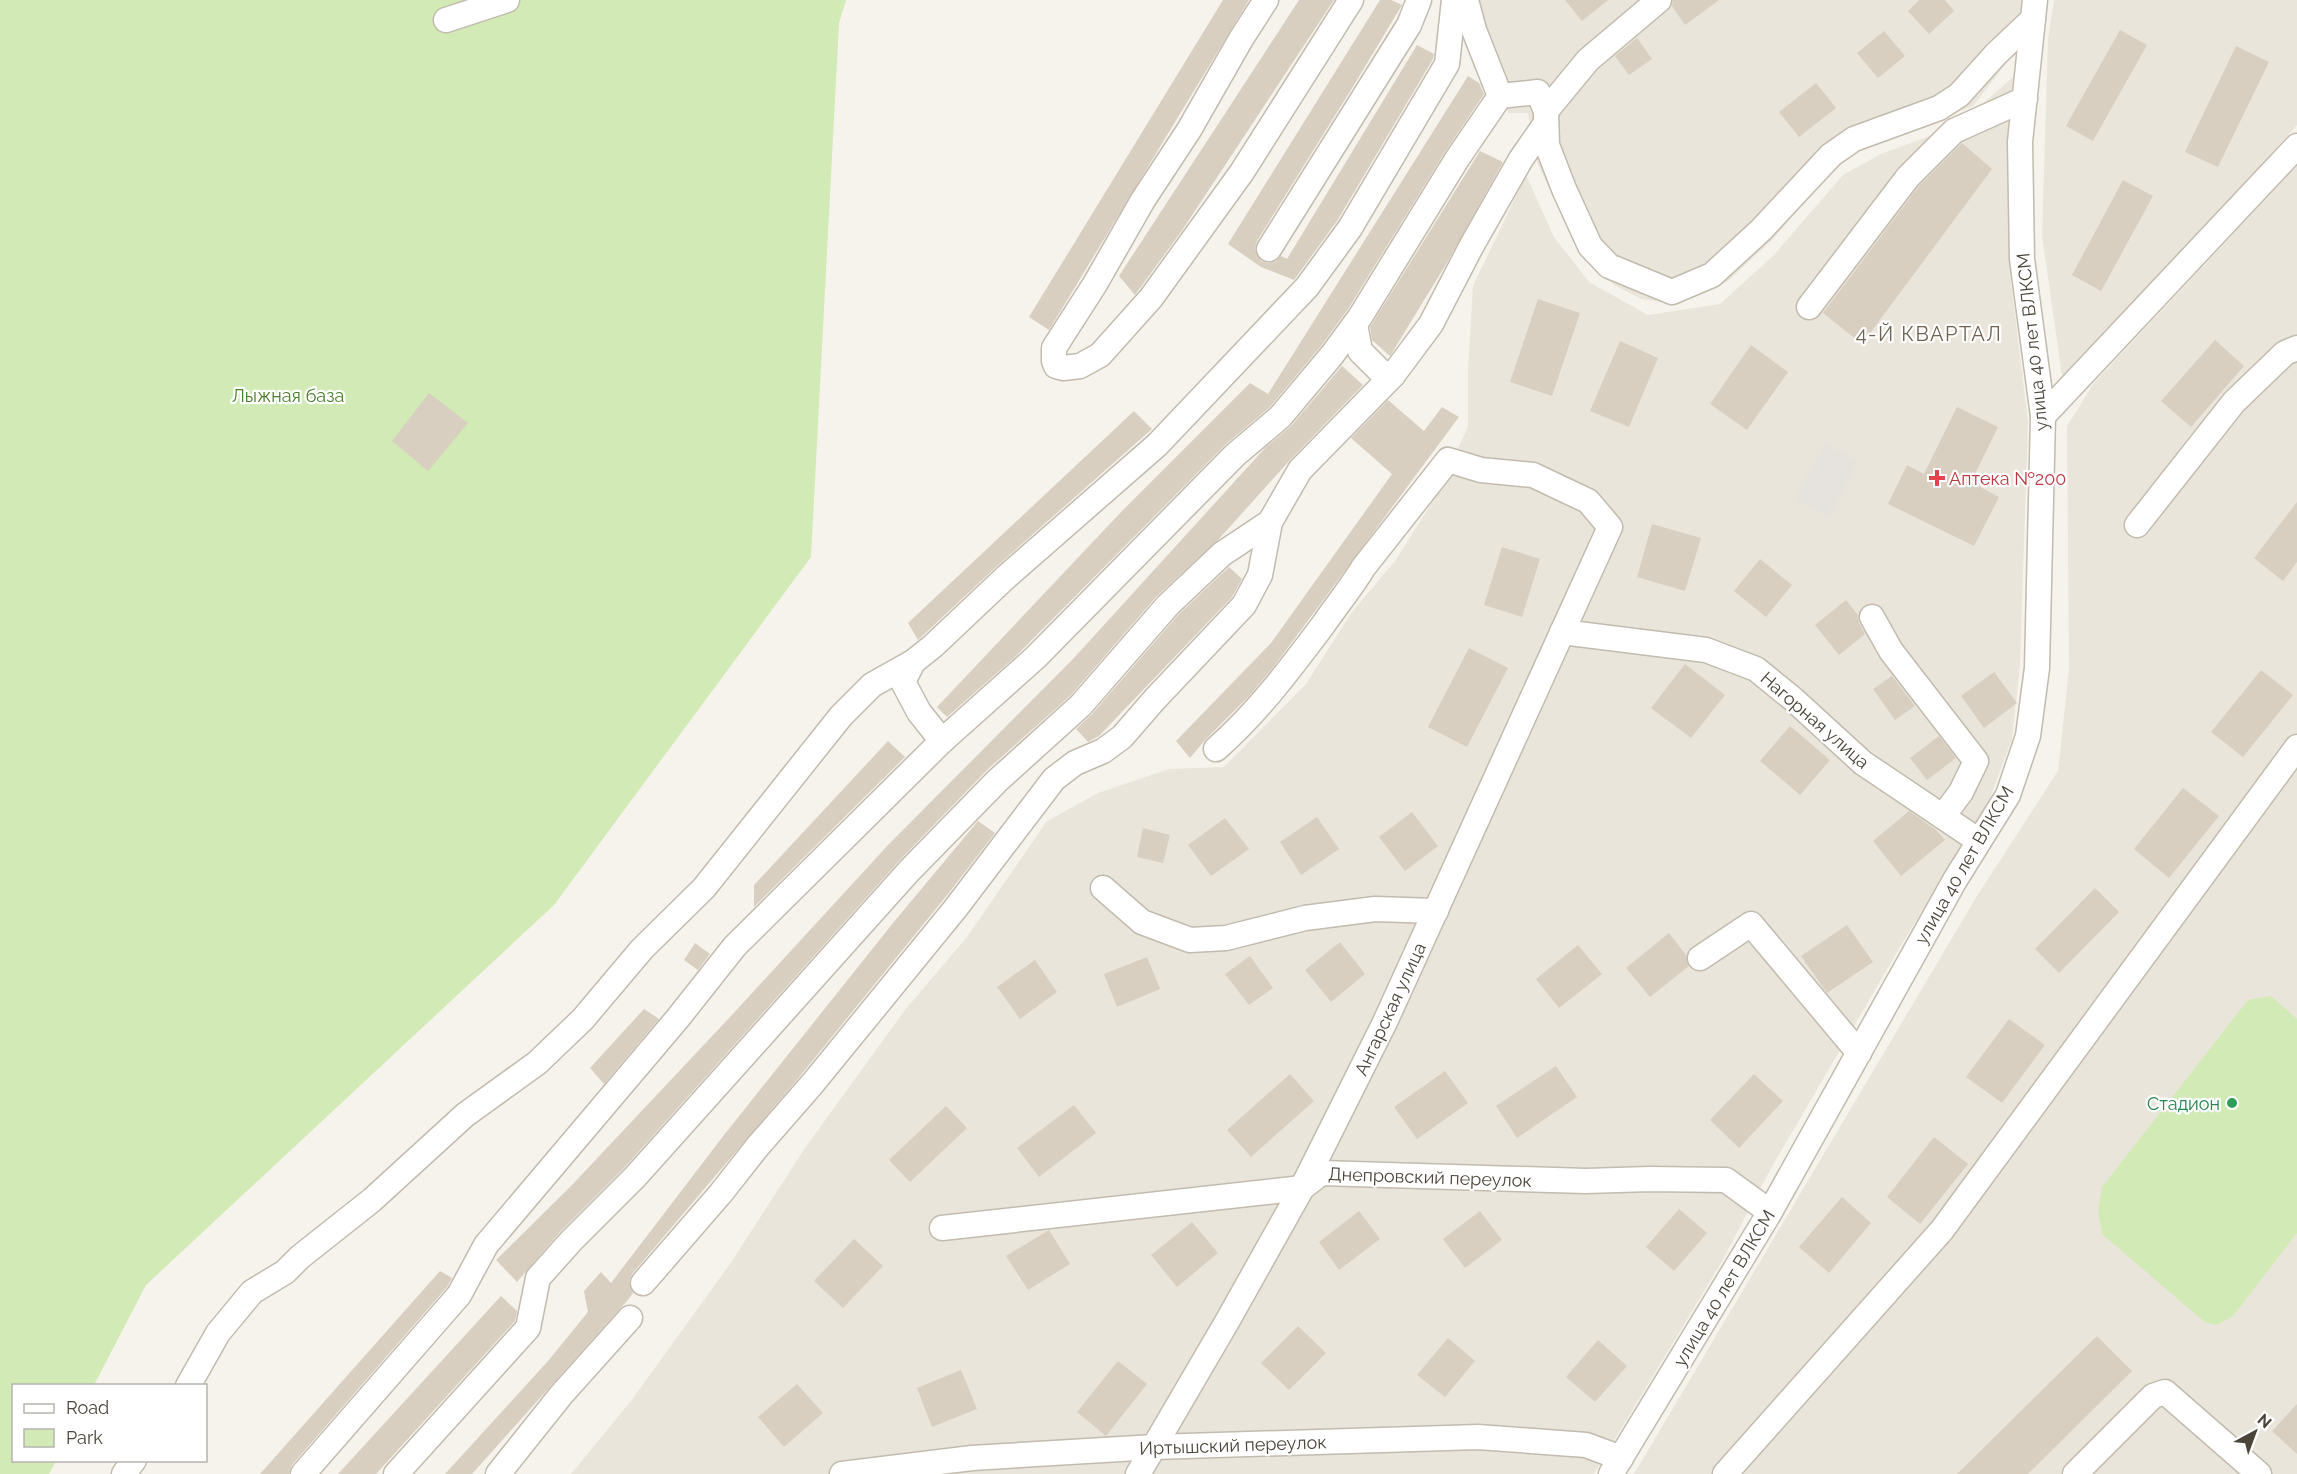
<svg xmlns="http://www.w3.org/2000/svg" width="2297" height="1474" font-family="Raleway,sans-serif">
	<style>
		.residential { fill: #eae5da }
		.industrial { fill: #e6e2dd }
		.green { fill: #d2eab5 }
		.building { fill: #d8cfc1 }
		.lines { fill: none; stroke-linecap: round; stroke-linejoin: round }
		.minor-casing { stroke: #c2bbae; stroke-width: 27 }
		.minor { stroke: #fff; stroke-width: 24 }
		.health-dot { fill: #e0444e; stroke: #fff; stroke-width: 2 }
		.leisure-dot { fill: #2e9e5b; stroke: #fff; stroke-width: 2 }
		.labels { text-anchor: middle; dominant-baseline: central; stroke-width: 4.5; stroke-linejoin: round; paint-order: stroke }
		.street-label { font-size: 18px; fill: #4b4439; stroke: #fff }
		.park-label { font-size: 18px; fill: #4a7f2a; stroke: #fff }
		.health-label { font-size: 18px; fill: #be3a42; stroke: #fff; text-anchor: start }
		.leisure-label { font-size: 18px; fill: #27864d; stroke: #fff; text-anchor: end }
		.neighbourhood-label { font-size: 20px; letter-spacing: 1.5px; fill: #6e6250; stroke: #fff }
	</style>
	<rect width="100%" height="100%" fill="#f6f3ec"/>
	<g class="residential">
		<path d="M 1452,0 L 2022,0 L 2015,52 L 1973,106 L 1859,151 L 1833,169 L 1773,239 L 1727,282 L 1677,304 L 1641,299 L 1614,285 L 1578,251 L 1538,164 L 1528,113 L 1509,113 L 1473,66 Z"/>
		<path d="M 2054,0 L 2297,0 L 2297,125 L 2063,383 L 2042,235 L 2048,39 Z"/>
		<path d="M 2013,77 L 2009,146 L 2011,281 L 2028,422 L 2020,664 L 2012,739 L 1987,806 L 1900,947 L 1769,1172 L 1721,1263 L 1594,1474 L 571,1474 L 631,1401 L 730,1264 L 805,1148 L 905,1010 L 967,937 L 1047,821 L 1098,793 L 1169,769 L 1224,767 L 1306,684 L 1352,612 L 1395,561 L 1435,498 L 1468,427 L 1468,370 L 1473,286 L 1526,175 L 1554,237 L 1589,282 L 1648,315 L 1720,304 L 1774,255 L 1843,175 L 1881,154 L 1930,136 L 1970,115 Z"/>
		<path d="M 2297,166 L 2297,1474 L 1634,1474 L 1977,896 L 2058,771 L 2069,669 L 2067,426 L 2094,383 Z"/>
	</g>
	<path class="industrial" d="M 1824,444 L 1858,461 L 1830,516 L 1795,500 Z"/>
	<g class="green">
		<path d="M 0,0 L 846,0 L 839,23 L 811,557 L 554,905 L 146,1285 L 94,1385 L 14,1386 L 14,1460 L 56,1461 L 49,1474 L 0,1474 Z"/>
		<path d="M 2271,996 L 2297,1019 L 2297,1233 L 2233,1316 L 2217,1325 L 2206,1323 L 2102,1234 L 2098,1212 L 2102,1187 L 2248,1000 Z"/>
	</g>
	<g class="building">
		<path d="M 1223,0 L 1249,0 L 1049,330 L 1029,317 Z"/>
		<path d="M 1299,0 L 1334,0 L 1183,229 L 1135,295 L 1119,276 Z"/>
		<path d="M 1380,0 L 1391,0 L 1402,5 L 1354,85 L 1257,241 L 1255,249 L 1261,261 L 1268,263 L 1275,262 L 1281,256 L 1287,259 L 1417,45 L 1434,54 L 1433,59 L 1337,221 L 1294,280 L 1261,267 L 1228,244 Z"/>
		<path d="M 1565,0 L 1608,0 L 1582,21 Z"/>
		<path d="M 1673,0 L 1719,0 L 1685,25 L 1672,6 Z"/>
		<path d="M 1919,0 L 1945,0 L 1954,11 L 1929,34 L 1908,11 Z"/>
		<path d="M 2120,30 L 2147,45 L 2093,141 L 2066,126 Z"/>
		<path d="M 1884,31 L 1905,56 L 1878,78 L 1857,53 Z"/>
		<path d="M 1637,38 L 1652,59 L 1629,75 L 1615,56 Z"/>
		<path d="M 2236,46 L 2269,62 L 2218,167 L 2185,152 Z"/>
		<path d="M 1468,76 L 1479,83 L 1484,94 L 1445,152 L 1348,309 L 1321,346 L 1270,407 L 1225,445 L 1016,656 L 947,717 L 937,707 L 1123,510 L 1250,383 L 1268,394 Z"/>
		<path d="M 1816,83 L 1836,108 L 1799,137 L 1779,112 Z"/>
		<path d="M 1962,143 L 1992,169 L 1862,344 L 1823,313 L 1919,186 Z"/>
		<path d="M 1480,151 L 1503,162 L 1448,261 L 1390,356 L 1372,340 L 1370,327 Z"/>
		<path d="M 2123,180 L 2153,196 L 2101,291 L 2072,275 Z"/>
		<path d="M 1538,299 L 1580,313 L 1552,396 L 1510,382 Z"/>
		<path d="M 2215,340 L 2244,366 L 2191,427 L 2161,401 Z"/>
		<path d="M 1620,341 L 1658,358 L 1629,427 L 1590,411 Z"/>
		<path d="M 1751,345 L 1788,372 L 1747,430 L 1710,404 Z"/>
		<path d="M 1342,366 L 1363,385 L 1290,460 L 1218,540 L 1157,596 L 1071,695 L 987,770 L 899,861 L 625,1167 L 560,1232 L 517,1282 L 496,1260 L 572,1185 L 731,1016 L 889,844 L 1073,659 L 1266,447 L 1291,426 Z"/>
		<path d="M 429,393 L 468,423 L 428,471 L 392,441 Z"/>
		<path d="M 1388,400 L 1424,431 L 1442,407 L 1459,417 L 1275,665 L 1249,696 L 1206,739 L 1190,758 L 1176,741 L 1271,643 L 1392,474 L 1351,438 Z"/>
		<path d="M 1957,407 L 1998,427 L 1971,482 L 1999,497 L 1974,546 L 1888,504 L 1907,465 L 1924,474 Z"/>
		<path d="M 1134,411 L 1152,429 L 997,566 L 918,640 L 908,623 Z"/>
		<path d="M 2297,502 L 2297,562 L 2283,581 L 2254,558 Z"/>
		<path d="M 1652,524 L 1701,538 L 1685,591 L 1637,577 Z"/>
		<path d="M 1502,547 L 1540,559 L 1522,617 L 1484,605 Z"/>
		<path d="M 1760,559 L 1792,585 L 1766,617 L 1734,591 Z"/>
		<path d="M 1229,567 L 1242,579 L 1232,597 L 1099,736 L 1088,742 L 1076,729 L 1092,714 L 1178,615 Z"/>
		<path d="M 1846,600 L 1858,615 L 1859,623 L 1865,634 L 1839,655 L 1815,625 Z"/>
		<path d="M 1469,648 L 1508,668 L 1467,747 L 1428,727 Z"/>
		<path d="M 1685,664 L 1725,695 L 1691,738 L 1651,708 Z"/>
		<path d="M 2261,670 L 2293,695 L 2243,757 L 2211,732 Z"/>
		<path d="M 1994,672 L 2017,703 L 1984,728 L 1961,696 Z"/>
		<path d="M 1892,676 L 1915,706 L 1895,720 L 1873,689 Z"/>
		<path d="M 1790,726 L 1830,760 L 1800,795 L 1760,761 Z"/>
		<path d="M 1939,736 L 1956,758 L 1927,780 L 1910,758 Z"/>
		<path d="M 888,741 L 905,757 L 754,907 L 754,885 Z"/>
		<path d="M 2183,788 L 2219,816 L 2169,878 L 2134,849 Z"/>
		<path d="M 1909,811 L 1935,829 L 1945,840 L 1901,876 L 1873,841 Z"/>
		<path d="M 1412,812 L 1438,846 L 1405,871 L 1379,837 Z"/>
		<path d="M 1317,817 L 1339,849 L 1301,875 L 1280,842 Z"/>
		<path d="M 1225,818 L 1249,849 L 1211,876 L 1188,845 Z"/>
		<path d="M 978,821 L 995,833 L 948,894 L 796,1081 L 632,1274 L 629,1281 L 633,1293 L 627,1301 L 472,1474 L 445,1474 L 548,1361 L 588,1312 L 584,1291 L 601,1272 L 611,1283 L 724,1135 L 893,923 Z"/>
		<path d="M 1143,828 L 1170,835 L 1163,863 L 1137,857 Z"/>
		<path d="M 2095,888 L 2119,912 L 2059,973 L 2035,949 Z"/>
		<path d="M 1847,925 L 1873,962 L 1827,993 L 1801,956 Z"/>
		<path d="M 1669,933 L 1686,955 L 1689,966 L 1650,997 L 1626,968 Z"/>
		<path d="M 1340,942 L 1365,974 L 1331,1002 L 1305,970 Z"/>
		<path d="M 695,943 L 710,954 L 698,970 L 684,960 Z"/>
		<path d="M 1578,945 L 1602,974 L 1559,1008 L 1536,979 Z"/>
		<path d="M 1250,956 L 1273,988 L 1249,1005 L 1225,974 Z"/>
		<path d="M 1147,957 L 1160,989 L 1117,1007 L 1104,974 Z"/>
		<path d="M 1035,960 L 1057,992 L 1020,1019 L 997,987 Z"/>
		<path d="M 644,1009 L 659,1019 L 604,1084 L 590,1068 Z"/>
		<path d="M 2009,1019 L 2045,1045 L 2002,1103 L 1966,1077 Z"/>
		<path d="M 1556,1066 L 1577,1097 L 1517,1138 L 1496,1106 Z"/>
		<path d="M 1445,1071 L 1468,1103 L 1417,1139 L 1394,1107 Z"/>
		<path d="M 1290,1074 L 1314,1101 L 1251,1157 L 1227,1130 Z"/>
		<path d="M 1754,1074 L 1783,1101 L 1739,1148 L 1710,1120 Z"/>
		<path d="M 1074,1105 L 1096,1133 L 1039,1177 L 1017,1148 Z"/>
		<path d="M 946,1106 L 967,1128 L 910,1182 L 889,1160 Z"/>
		<path d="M 1934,1137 L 1968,1164 L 1920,1224 L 1887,1197 Z"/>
		<path d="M 1842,1197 L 1871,1223 L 1829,1273 L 1799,1247 Z"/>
		<path d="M 1679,1209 L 1707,1233 L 1674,1271 L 1646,1247 Z"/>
		<path d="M 1359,1211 L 1380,1239 L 1339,1270 L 1319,1242 Z"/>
		<path d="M 1480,1211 L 1502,1240 L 1465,1268 L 1443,1239 Z"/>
		<path d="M 1192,1222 L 1218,1253 L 1177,1287 L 1151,1255 Z"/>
		<path d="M 1049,1230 L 1070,1264 L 1028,1290 L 1006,1256 Z"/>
		<path d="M 854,1239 L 883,1266 L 843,1308 L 814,1281 Z"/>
		<path d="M 440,1271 L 452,1278 L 447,1287 L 292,1465 L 289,1474 L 260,1474 Z"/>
		<path d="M 501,1296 L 517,1311 L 515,1321 L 376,1474 L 338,1474 Z"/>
		<path d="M 1298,1326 L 1326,1353 L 1289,1390 L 1261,1363 Z"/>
		<path d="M 2097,1336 L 2132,1371 L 2028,1474 L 1957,1474 Z"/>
		<path d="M 1448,1338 L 1475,1361 L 1445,1397 L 1417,1375 Z"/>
		<path d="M 1598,1340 L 1627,1366 L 1595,1402 L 1566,1377 Z"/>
		<path d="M 1118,1361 L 1147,1384 L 1106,1436 L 1077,1412 Z"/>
		<path d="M 961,1370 L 977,1409 L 932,1427 L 917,1388 Z"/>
		<path d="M 797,1384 L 823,1413 L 784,1447 L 758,1417 Z"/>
		<path d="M 2297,1404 L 2297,1454 L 2272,1431 Z"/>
	</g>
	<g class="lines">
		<defs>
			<g id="minor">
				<path d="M 1266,0 L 1241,39 L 1189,130 L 1143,200 L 1095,284 L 1054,348 L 1054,361 L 1056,366 L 1063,368 L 1080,366 L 1100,355 L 1151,298 L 1242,172 L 1351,0"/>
				<path d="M 1466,0 L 1474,30 L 1500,96 L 1538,92 L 1546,111 L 1547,145 L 1564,189 L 1590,246 L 1609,266 L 1672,292 L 1712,275 L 1761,230 L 1831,155 L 1854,139 L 1939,108 L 1959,95 L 1996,54 L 2033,19"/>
				<path d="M 446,20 L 507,0"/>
				<path d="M 1546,111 L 1588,60 L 1659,0"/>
				<path d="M 1269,249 L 1409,25 L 1419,0"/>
				<path d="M 1809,307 L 1908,177 L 1954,131 L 2025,99"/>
				<path d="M 1355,324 L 1360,351 L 1381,372 L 1393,375"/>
				<path d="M 2043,416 L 2297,146"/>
				<path d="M 2137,525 L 2234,402 L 2285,353 L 2297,348"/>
				<path d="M 1872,617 L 1891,651 L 1976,761 L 1961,792 L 1943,816"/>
				<path d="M 1562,632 L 1706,650 L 1756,669 L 1793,699 L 1863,763 L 1979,841"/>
				<path d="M 942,741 L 919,712 L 903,682 L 913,662 L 933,646 L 1006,577 L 1157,445 L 1307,287 L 1350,228 L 1447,64 L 1454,0"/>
				<path d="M 1103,888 L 1142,922 L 1190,940 L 1226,938 L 1305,918 L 1375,909 L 1436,911"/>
				<path d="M 1700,958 L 1751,924 L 1859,1053"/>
				<path d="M 942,1228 L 1302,1188 L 1321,1173 L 1586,1181 L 1650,1179 L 1726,1180 L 1770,1212"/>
				<path d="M 643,1283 L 721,1193 L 758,1146 L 813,1083 L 955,909 L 1054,779 L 1075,763 L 1103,751 L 1122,737 L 1155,699 L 1244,605 L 1260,575 L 1270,522"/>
				<path d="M 188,1386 L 218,1333 L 252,1292 L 285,1272 L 300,1257 L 372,1200 L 465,1115 L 537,1063 L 583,1019 L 642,949 L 704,888 L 841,716 L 872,685 L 913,662"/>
				<path d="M 124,1474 L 134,1460"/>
				<path d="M 303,1474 L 459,1295 L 486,1245 L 678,1018 L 735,946 L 942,741 L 1036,657 L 1235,455 L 1280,417 L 1332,355 L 1360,317 L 1457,159 L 1500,96"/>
				<path d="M 396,1474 L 528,1328 L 538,1278 L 571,1241 L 635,1177 L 909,871 L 997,781 L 1081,705 L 1168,605 L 1222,554 L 1270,522 L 1300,470 L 1393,375 L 1431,324 L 1472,245 L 1521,159 L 1546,123"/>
				<path d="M 498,1474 L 561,1395 L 630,1318"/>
				<path d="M 842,1474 L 972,1458 L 1154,1447 L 1478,1437 L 1586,1445 L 1621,1458"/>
				<path d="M 1138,1474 L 1228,1320 L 1302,1188 L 1385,1022 L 1610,527 L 1588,501 L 1533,475 L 1481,470 L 1448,460 L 1363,568 C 1351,588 1336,606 1323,625 C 1290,669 1258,712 1216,749"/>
				<path d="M 1611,1474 L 1770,1212 L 1955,880 L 2008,795 L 2028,736 L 2037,668 L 2043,416 L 2022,259 L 2020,142 L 2035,0"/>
				<path d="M 1725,1474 L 1942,1230 L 2297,747"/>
				<path d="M 2075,1474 L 2153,1396 L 2165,1392 L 2259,1474"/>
			</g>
		</defs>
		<use href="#minor" class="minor-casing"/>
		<use href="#minor" class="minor"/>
	</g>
	<path class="health-dot" d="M1934 469h6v6h6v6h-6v6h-6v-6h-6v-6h6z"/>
	<circle class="leisure-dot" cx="2232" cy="1103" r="6"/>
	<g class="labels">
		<g class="street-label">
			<text transform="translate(2032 342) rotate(-96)">улица 40 лет ВЛКСМ</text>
			<text transform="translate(1815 720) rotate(41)">Нагорная улица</text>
			<text transform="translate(1964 865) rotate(-60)">улица 40 лет ВЛКСМ</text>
			<text transform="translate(1390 1009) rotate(-65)">Ангарская улица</text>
			<text transform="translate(1430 1177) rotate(2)">Днепровский переулок</text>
			<text transform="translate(1724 1288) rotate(-59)">улица 40 лет ВЛКСМ</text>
			<text transform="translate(1233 1445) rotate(-2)">Иртышский переулок</text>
		</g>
		<g class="park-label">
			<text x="288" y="395">Лыжная база</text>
		</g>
		<g class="health-label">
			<text x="1949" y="478">Аптека №200</text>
		</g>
		<g class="leisure-label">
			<text x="2220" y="1103">Стадион</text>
		</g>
		<g class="neighbourhood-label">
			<text x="1929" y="334">4-Й КВАРТАЛ</text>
		</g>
	</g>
	<rect x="12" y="1384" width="195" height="78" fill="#ffffff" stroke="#b7b4b0" stroke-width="1.5"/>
	<rect x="24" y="1404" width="30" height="9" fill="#ffffff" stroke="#b7b4b0" stroke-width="1.5"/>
	<text x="66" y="1414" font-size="18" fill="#4b4439">Road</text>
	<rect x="24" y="1429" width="30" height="18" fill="#d2eab5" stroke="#b7b4b0" stroke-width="1.5"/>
	<text x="66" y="1444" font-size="18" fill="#4b4439">Park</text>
	<g transform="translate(2255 1432) rotate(41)" stroke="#ffffff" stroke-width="4.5" paint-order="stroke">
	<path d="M0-4.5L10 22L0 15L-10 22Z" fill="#4b4439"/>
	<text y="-9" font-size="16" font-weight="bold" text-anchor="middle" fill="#4b4439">N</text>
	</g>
</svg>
